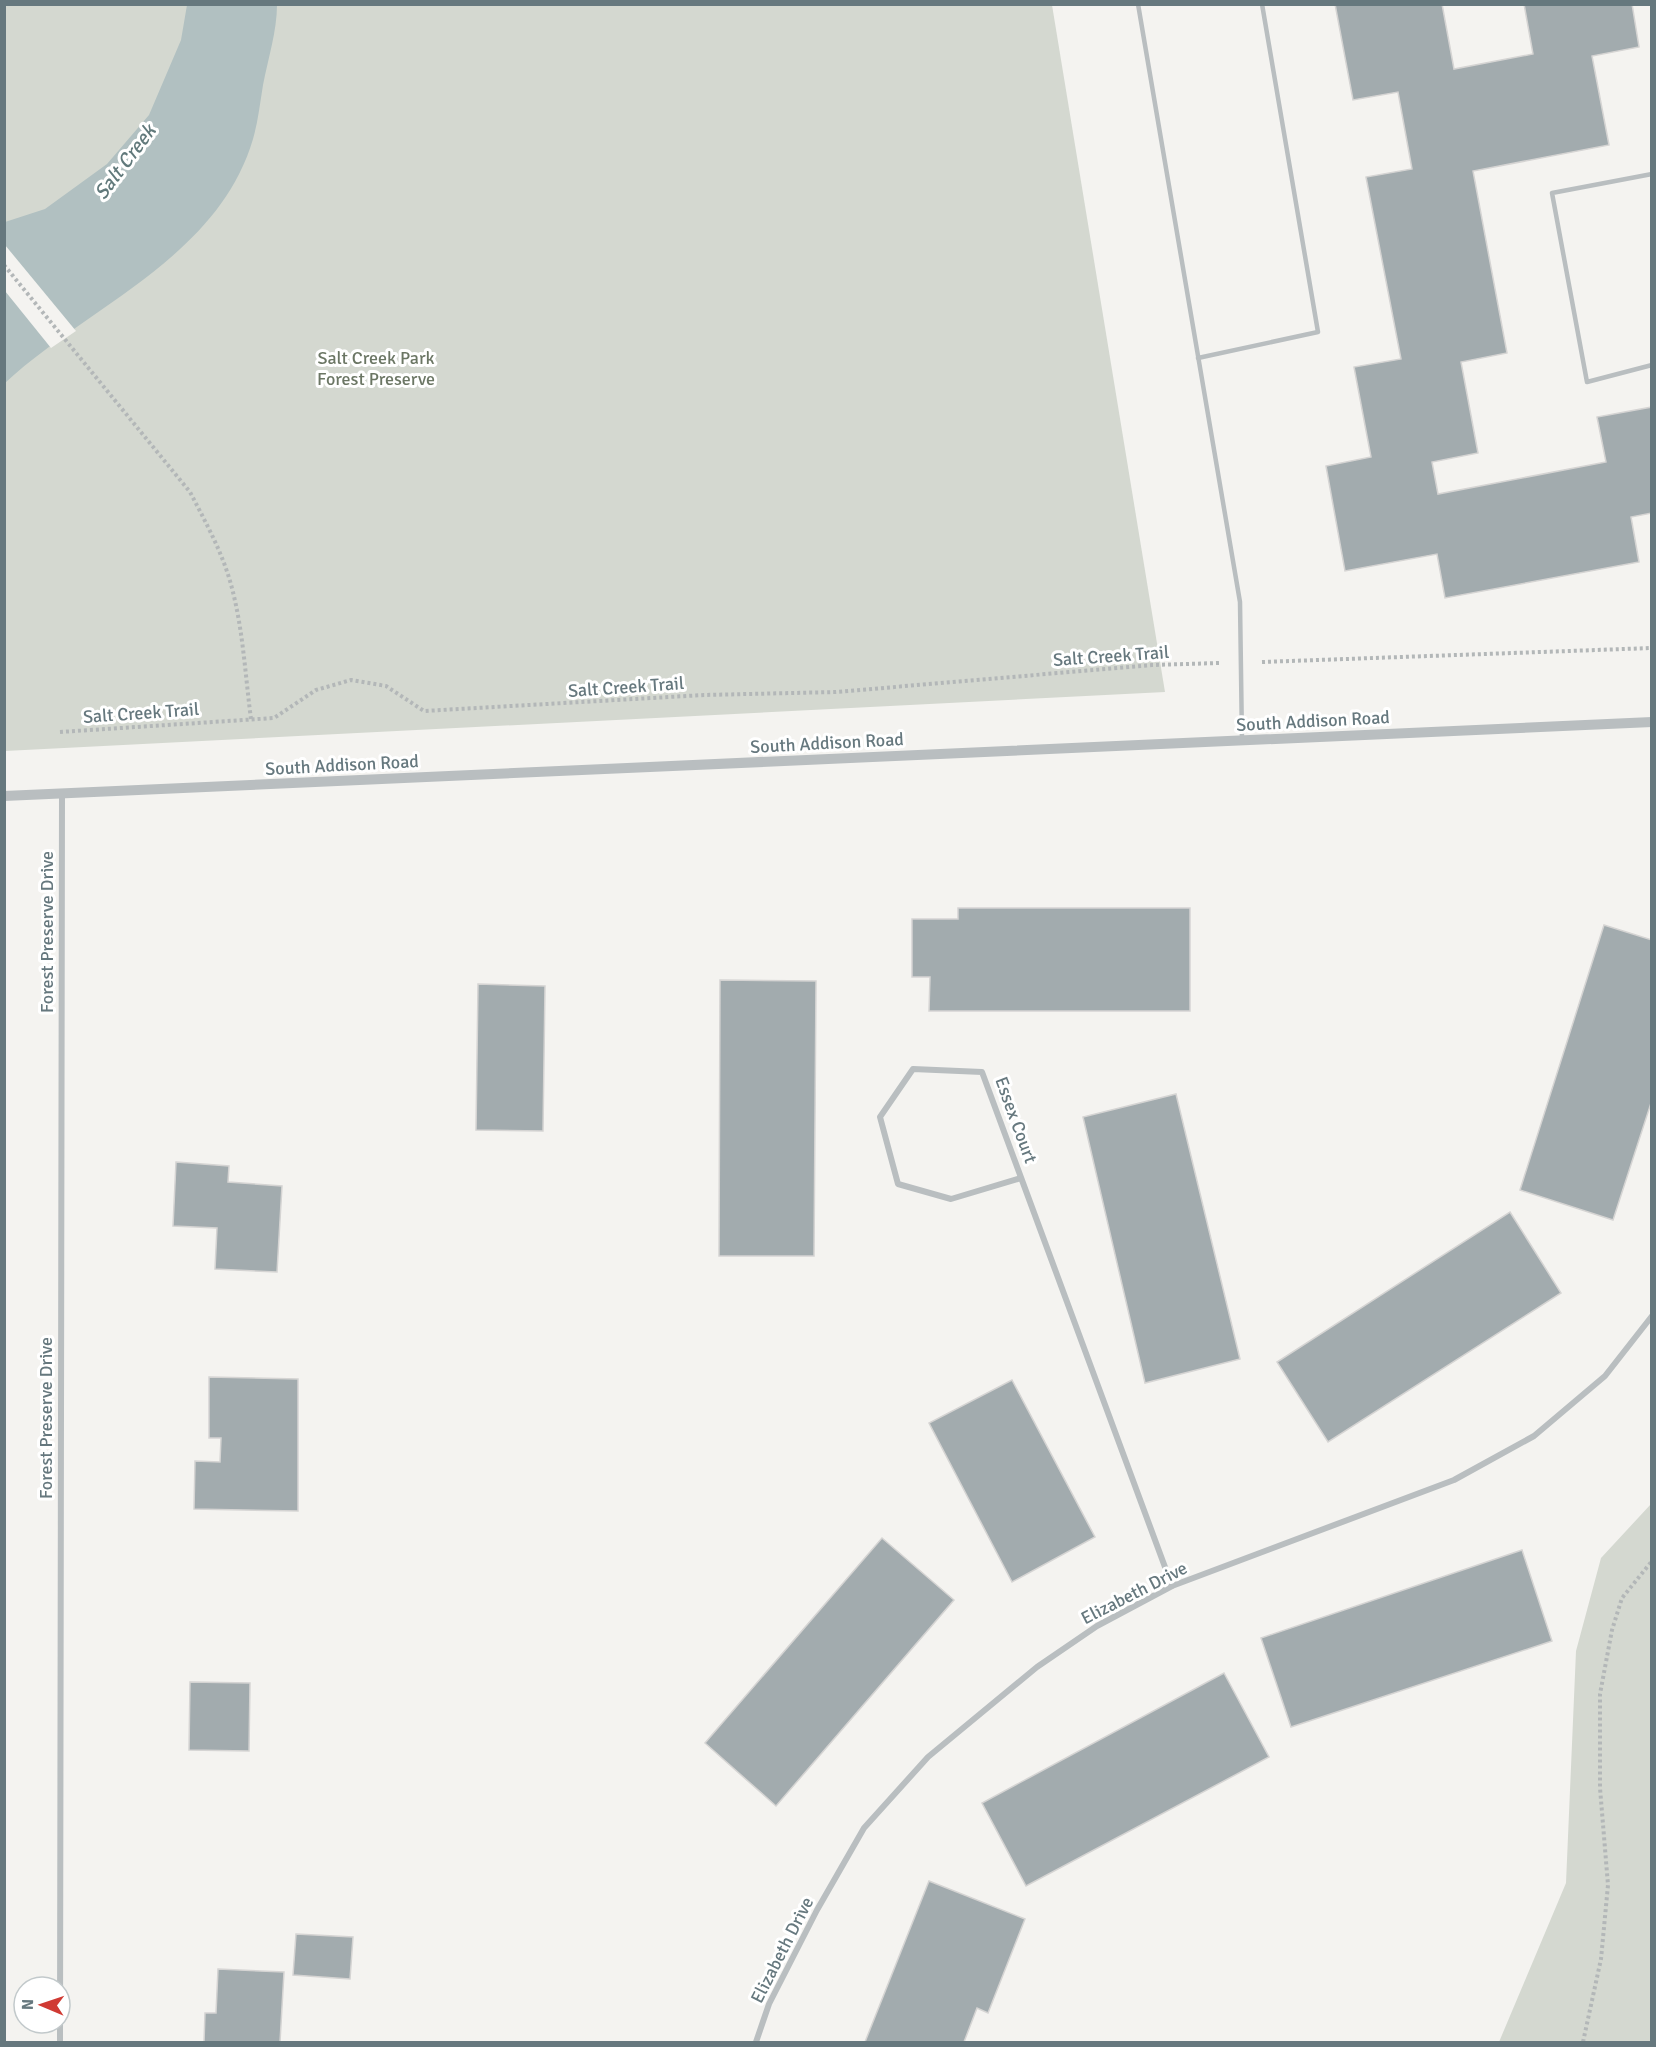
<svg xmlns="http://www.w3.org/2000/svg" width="1656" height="2047" font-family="Signika,sans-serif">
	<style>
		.green { fill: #d4d8d0 }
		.water { fill: #b1c0c1 }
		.pier { fill: #f4f3f0 }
		.building { fill: #a2abae; stroke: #d5d4d3; stroke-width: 1.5 }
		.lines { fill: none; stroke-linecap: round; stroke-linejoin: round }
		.path { stroke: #b3b7b8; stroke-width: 4; stroke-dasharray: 3 3; stroke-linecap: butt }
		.service { stroke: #b9bec0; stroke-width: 4.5 }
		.minor { stroke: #b9bec0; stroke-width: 6 }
		.tertiary { stroke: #b9bec0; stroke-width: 10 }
		.labels { text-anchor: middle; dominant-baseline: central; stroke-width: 6; stroke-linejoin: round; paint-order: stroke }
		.park-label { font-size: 18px; fill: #6b7664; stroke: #fff }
		.street-label { font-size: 18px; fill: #66787e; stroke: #fff }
		.water-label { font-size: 20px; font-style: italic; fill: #61797b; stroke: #fff }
	</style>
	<rect width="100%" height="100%" fill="#f4f3f0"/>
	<g class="green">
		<path d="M 5,5 L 1052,5 L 1165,692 L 5,751 Z"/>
		<path d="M 1651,1504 L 1651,2042 L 1499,2042 L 1566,1883 L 1576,1651 L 1601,1558 Z"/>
	</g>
	<path class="water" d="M 187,5 L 277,5 C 277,31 268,59 263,85 C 260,103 258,122 253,139 C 218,258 88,306 5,383 L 5,222 L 45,209 L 107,164 L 149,115 L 181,40 Z"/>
	<path class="pier" d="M 5,245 L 76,331 L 51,348 L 5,291 Z"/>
	<g class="building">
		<path d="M 1335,4 L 1442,4 L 1454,69 L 1533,54 L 1524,4 L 1632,4 L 1639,47 L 1592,56 L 1609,145 L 1473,171 L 1507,353 L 1461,362 L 1478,453 L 1432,462 L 1438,494 L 1606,462 L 1597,417 L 1652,407 L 1652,513 L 1631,517 L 1639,562 L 1445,598 L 1437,554 L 1345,571 L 1326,466 L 1371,457 L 1354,367 L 1401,359 L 1366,177 L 1412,169 L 1398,92 L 1353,100 Z"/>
		<path d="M 958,908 L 1190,908 L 1190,1011 L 929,1011 L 930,977 L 912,977 L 912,919 L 958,919 Z"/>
		<path d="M 1604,925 L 1652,940 L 1652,1100 L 1613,1220 L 1520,1190 Z"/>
		<path d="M 720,980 L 816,981 L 814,1256 L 719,1256 Z"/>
		<path d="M 478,984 L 545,986 L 543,1131 L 476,1130 Z"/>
		<path d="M 1176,1094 L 1240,1359 L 1145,1383 L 1083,1117 Z"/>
		<path d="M 176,1162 L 229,1166 L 228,1182 L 282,1186 L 277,1272 L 215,1269 L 217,1228 L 173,1226 Z"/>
		<path d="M 1510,1212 L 1561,1293 L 1328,1442 L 1277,1362 Z"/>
		<path d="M 209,1377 L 298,1379 L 298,1511 L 194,1509 L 195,1461 L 220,1462 L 221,1438 L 209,1438 Z"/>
		<path d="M 1012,1380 L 1095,1537 L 1012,1582 L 929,1423 Z"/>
		<path d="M 882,1538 L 954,1600 L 776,1806 L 705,1743 Z"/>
		<path d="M 1522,1550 L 1552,1641 L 1291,1727 L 1261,1638 Z"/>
		<path d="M 1224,1673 L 1269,1757 L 1026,1886 L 982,1803 Z"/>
		<path d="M 190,1682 L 250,1683 L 249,1751 L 189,1750 Z"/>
		<path d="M 929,1881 L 1025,1919 L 988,2013 L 977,2008 L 964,2042 L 865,2042 Z"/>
		<path d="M 296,1934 L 353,1937 L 350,1979 L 293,1975 Z"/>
		<path d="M 218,1969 L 284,1972 L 280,2042 L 204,2042 L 205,2013 L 216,2013 Z"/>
	</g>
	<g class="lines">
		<g class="path">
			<path d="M 4,265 L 190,492 C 205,521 221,550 230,581 C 243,626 245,674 251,719"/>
			<path d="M 1262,662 L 1652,648"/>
			<path d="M 60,732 L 274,718 L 316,690 L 351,680 L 386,686 L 424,711 L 704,695 L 836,692 L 1152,665 L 1219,663"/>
			<path d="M 1583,2042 L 1601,1959 L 1608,1885 L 1600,1788 L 1600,1694 L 1612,1630 L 1622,1598 L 1652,1561"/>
		</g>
		<g class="service">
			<path d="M 1138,4 L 1240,602 L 1242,741"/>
			<path d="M 1652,174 L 1552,193 L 1587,382 L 1652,365"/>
			<path d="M 1198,358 L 1318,332 L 1262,4"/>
		</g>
		<g class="minor">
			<path d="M 1021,1178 L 951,1199 L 898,1184 L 880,1117 L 913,1069 L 982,1072 L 1172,1586"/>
			<path d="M 60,2042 L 62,794"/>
			<path d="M 756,2042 L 769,2004 L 817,1910 L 864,1828 L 928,1757 L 1037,1667 L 1097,1626 L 1172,1586 L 1454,1480 L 1534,1436 L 1605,1376 L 1652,1316"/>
		</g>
		<path class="tertiary" d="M 4,796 L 1652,722"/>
	</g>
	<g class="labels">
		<g class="park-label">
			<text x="376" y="358">Salt Creek Park<tspan x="376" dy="21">Forest Preserve</tspan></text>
		</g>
		<g class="street-label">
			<text transform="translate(1111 656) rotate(-4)">Salt Creek Trail</text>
			<text transform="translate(626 687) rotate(-4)">Salt Creek Trail</text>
			<text transform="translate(141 713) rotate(-4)">Salt Creek Trail</text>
			<text transform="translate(1313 721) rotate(-3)">South Addison Road</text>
			<text transform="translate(827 743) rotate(-3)">South Addison Road</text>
			<text transform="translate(342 765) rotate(-3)">South Addison Road</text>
			<text transform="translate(47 932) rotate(-90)">Forest Preserve Drive</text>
			<text transform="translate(1016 1120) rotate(70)">Essex Court</text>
			<text transform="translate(46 1418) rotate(-90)">Forest Preserve Drive</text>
			<text transform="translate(1134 1593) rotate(-27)">Elizabeth Drive</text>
			<text transform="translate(782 1950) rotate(-63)">Elizabeth Drive</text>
		</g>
		<g class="water-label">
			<text transform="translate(125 162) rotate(-53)">Salt Creek</text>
		</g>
	</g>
	<rect width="1656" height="2047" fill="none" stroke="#66787e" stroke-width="12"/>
	<g transform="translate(42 2005) rotate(272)"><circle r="28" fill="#ffffff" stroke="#c2c9cb" stroke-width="1.5"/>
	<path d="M0-4.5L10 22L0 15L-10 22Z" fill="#d03a33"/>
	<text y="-9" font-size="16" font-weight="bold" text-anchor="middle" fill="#66787e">N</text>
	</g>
</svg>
